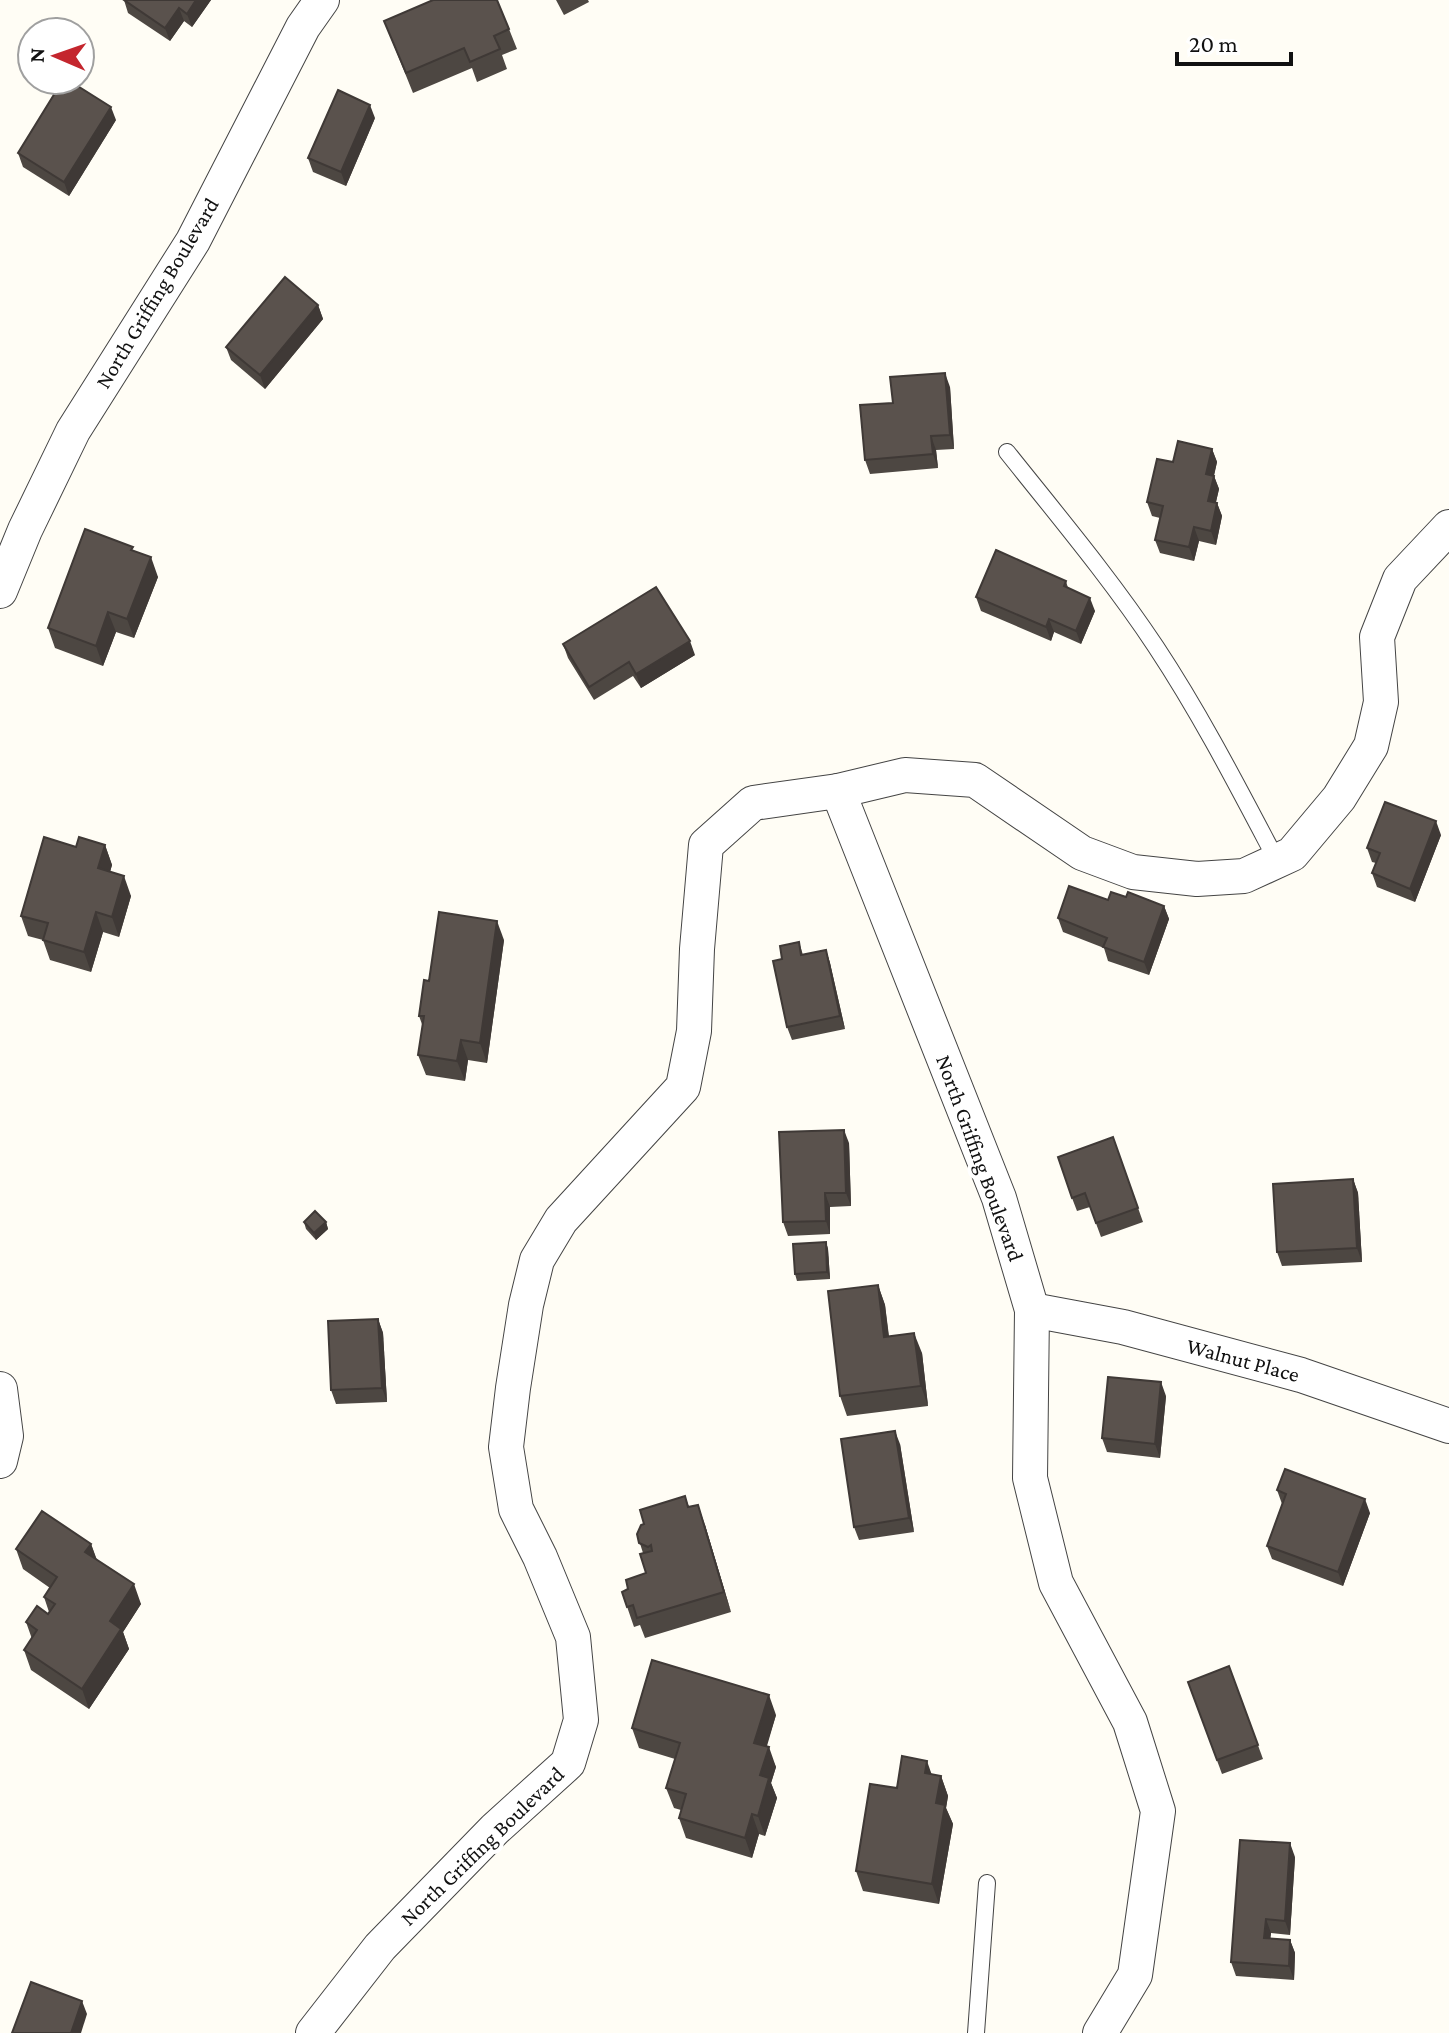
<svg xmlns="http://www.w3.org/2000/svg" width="1449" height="2033" font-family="'Crimson Pro',serif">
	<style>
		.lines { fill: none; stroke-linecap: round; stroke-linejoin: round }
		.lane-casing { stroke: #444; stroke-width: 18 }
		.street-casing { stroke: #444; stroke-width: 36 }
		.lane { stroke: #fff; stroke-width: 16 }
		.street { stroke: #fff; stroke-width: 34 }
		.wall { fill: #4d4742 }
		.shaded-wall { fill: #3f3936 }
		.building { fill: #5a524d; stroke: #3f3936; stroke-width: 2 }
		.labels { text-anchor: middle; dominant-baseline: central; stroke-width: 8; stroke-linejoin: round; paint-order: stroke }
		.street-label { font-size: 22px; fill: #111; stroke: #fff }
	</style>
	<rect width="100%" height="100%" fill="#fffdf5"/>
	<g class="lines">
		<defs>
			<g id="lane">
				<path d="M 1007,452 C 1058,516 1111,579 1156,647 C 1201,715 1239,789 1277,861"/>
				<path d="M 976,2033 L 987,1883"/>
			</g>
			<g id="street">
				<path d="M 0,591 L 25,530 L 73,431 L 193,241 L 303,27 L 322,0"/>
				<path d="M 838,791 L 999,1198 L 1032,1310 L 1030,1478 L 1056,1583 L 1130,1722 L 1158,1811 L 1135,1975 L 1100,2033"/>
				<path d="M 1032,1310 L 1123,1327 L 1301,1375 L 1449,1426"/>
				<path d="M 0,1389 L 6,1436 L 0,1461"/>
				<path d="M 313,2033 L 380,1947 L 495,1829 L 568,1763 L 581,1720 L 573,1637 L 540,1557 L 516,1509 L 506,1447 L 513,1388 L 526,1305 L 537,1260 L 561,1220 L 683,1087 L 694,1031 L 697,949 L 706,845 L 753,803 L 838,791 L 905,775 L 975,780 L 1082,853 L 1133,872 L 1197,879 L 1244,876 L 1292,854 L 1339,798 L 1371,746 L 1381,702 L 1377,637 L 1400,579 L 1449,527"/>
			</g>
		</defs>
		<use href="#lane" class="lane-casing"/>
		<use href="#street" class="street-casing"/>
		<use href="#lane" class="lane"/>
		<use href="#street" class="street"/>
	</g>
	<g class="wall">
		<path d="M 124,0 L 211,0 L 192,27 L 184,21 L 170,41 L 128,13 Z"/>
		<path d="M 556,0 L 588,0 L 589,2 L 564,15 Z"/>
		<path d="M 384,21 L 509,29 L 517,49 L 502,55 L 507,69 L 477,82 L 472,68 L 413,93 Z"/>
		<path d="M 375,118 L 346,186 L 313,172 L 308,158 Z"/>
		<path d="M 116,120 L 69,196 L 23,167 L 18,153 Z"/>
		<path d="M 318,305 L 323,319 L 265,389 L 231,360 L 226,347 Z"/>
		<path d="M 950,387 L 954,449 L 936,450 L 938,468 L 870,474 L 865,460 L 893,403 Z"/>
		<path d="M 1212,449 L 1217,462 L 1214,476 L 1219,489 L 1216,502 L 1217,503 L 1222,516 L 1216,545 L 1199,541 L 1194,561 L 1160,553 L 1155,540 L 1160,518 L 1152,516 L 1147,502 L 1173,462 Z"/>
		<path d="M 134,551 L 158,577 L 134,638 L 116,632 L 103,666 L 55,648 L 48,628 Z"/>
		<path d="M 1066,581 L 1068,588 L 1095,611 L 1081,644 L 1054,632 L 1051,641 L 981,611 L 976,597 Z"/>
		<path d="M 563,644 L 695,655 L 641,688 L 633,676 L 594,700 L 568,658 Z"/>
		<path d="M 1441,835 L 1415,902 L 1377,887 L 1372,873 L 1376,863 L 1372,862 L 1367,848 Z"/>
		<path d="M 105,845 L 112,865 L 110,872 L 131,896 L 119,937 L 103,932 L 91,972 L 50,960 L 43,940 L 28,936 L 21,916 Z"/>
		<path d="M 1126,897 L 1164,906 L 1169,919 L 1149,975 L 1108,961 L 1104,948 L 1063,932 L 1058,918 L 1108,900 Z"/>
		<path d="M 504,940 L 487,1063 L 468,1060 L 465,1081 L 426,1075 L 418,1055 L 423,1027 L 419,1016 L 429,981 Z"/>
		<path d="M 799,942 L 803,955 L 826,950 L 830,963 L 845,1029 L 792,1040 L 787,1027 L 782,959 Z"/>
		<path d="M 1113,1137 L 1143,1222 L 1101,1237 L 1090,1207 L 1077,1211 L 1072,1198 Z"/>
		<path d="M 849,1143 L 851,1206 L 830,1207 L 830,1234 L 788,1236 L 783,1222 Z"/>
		<path d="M 1353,1179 L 1358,1193 L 1362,1262 L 1282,1266 L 1277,1252 Z"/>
		<path d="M 304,1222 L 326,1222 L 328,1229 L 316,1240 L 306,1229 Z"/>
		<path d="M 826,1242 L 828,1249 L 830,1279 L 797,1281 L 795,1274 Z"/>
		<path d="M 878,1285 L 885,1305 L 889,1336 L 922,1353 L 928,1406 L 847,1416 L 840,1396 Z"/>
		<path d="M 378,1319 L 383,1333 L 387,1402 L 336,1404 L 331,1390 Z"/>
		<path d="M 1166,1396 L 1160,1458 L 1107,1452 L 1102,1438 Z"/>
		<path d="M 900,1444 L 914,1532 L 859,1540 L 854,1527 Z"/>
		<path d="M 1277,1490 L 1370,1513 L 1343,1586 L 1272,1559 L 1267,1546 L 1282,1504 Z"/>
		<path d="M 685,1496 L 689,1507 L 705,1525 L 731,1612 L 645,1638 L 640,1625 L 634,1627 L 622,1592 L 628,1589 L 646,1573 L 643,1553 L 637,1534 L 644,1524 Z"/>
		<path d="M 91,1544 L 97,1560 L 141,1604 L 123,1632 L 129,1649 L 89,1709 L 31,1670 L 24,1650 L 32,1639 L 26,1622 L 48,1614 L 49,1612 L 44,1597 L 50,1588 L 23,1569 L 16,1549 Z"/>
		<path d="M 1229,1666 L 1263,1759 L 1222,1774 L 1188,1682 Z"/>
		<path d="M 776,1715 L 766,1747 L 776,1767 L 771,1783 L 777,1798 L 765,1836 L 759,1834 L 752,1858 L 686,1838 L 679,1818 L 681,1810 L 674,1808 L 666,1788 L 675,1759 L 639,1748 L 632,1728 Z"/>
		<path d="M 932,1775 L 941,1776 L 948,1796 L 946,1808 L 953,1824 L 939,1904 L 863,1891 L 856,1871 L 897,1788 Z"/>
		<path d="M 1295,1857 L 1290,1935 L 1271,1933 L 1270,1938 L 1290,1940 L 1295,1953 L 1294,1980 L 1236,1976 L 1231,1962 Z"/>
	</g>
	<g class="shaded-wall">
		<path d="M 196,0 L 211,0 L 192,27 L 187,14 Z"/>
		<path d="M 179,8 L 184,21 L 170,41 L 165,28 Z"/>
		<path d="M 370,105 L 375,118 L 346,186 L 341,172 Z"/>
		<path d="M 111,107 L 116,120 L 69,196 L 64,182 Z"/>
		<path d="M 318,305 L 323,319 L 265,389 L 260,375 Z"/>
		<path d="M 945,373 L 950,387 L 954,449 L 950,435 Z"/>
		<path d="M 931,436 L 936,450 L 938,468 L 933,454 Z"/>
		<path d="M 1212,449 L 1217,462 L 1211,487 L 1206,474 Z"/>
		<path d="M 1214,476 L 1219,489 L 1213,514 L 1208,501 Z"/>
		<path d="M 1217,503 L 1222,516 L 1216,545 L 1211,531 Z"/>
		<path d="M 1194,527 L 1199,541 L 1194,561 L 1189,547 Z"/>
		<path d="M 151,557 L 158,577 L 134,638 L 127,619 Z"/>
		<path d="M 1090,598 L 1095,611 L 1081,644 L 1076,631 Z"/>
		<path d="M 108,612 L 116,632 L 103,666 L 96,646 Z"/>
		<path d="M 1049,619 L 1054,632 L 1051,641 L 1046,627 Z"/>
		<path d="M 690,641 L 695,655 L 641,688 L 636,674 Z"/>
		<path d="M 1436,821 L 1441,835 L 1415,902 L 1410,889 Z"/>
		<path d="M 105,845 L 112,865 L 105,888 L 98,868 Z"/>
		<path d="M 124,876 L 131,896 L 119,937 L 112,917 Z"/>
		<path d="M 1164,906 L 1169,919 L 1149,975 L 1144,962 Z"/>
		<path d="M 96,912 L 103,932 L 91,972 L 84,952 Z"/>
		<path d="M 497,921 L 504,940 L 487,1063 L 480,1043 Z"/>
		<path d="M 826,950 L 830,963 L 845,1029 L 840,1016 Z"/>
		<path d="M 461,1040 L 468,1060 L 465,1081 L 457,1061 Z"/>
		<path d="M 844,1130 L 849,1143 L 851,1206 L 846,1193 Z"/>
		<path d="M 1353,1179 L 1358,1193 L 1362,1262 L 1357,1248 Z"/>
		<path d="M 825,1193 L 830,1207 L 830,1234 L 826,1221 Z"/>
		<path d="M 326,1222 L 328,1229 L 316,1240 L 314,1233 Z"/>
		<path d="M 826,1242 L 828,1249 L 830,1279 L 827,1272 Z"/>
		<path d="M 878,1285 L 885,1305 L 891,1357 L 884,1337 Z"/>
		<path d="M 378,1319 L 383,1333 L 387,1402 L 382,1388 Z"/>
		<path d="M 914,1333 L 922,1353 L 928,1406 L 921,1386 Z"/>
		<path d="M 1161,1382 L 1166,1396 L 1160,1458 L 1155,1444 Z"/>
		<path d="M 895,1431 L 900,1444 L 914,1532 L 909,1518 Z"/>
		<path d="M 1365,1499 L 1370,1513 L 1343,1586 L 1338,1572 Z"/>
		<path d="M 698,1505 L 705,1525 L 731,1612 L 724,1592 Z"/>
		<path d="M 91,1544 L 98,1564 L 85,1552 Z"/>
		<path d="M 134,1584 L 141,1604 L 123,1632 L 129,1649 L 89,1709 L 82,1689 L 110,1621 Z"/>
		<path d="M 769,1695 L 776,1715 L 762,1763 L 754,1743 Z"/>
		<path d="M 769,1747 L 776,1767 L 771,1783 L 777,1798 L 765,1836 L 758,1816 L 760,1775 Z"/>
		<path d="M 927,1761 L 934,1781 L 925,1773 Z"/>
		<path d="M 941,1776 L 948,1796 L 946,1808 L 953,1824 L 939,1904 L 932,1884 L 936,1803 Z"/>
		<path d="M 752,1814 L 759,1834 L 752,1858 L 745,1838 Z"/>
		<path d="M 1290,1843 L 1295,1857 L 1290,1935 L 1285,1921 Z"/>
		<path d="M 1266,1919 L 1271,1933 L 1269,1952 L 1264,1938 Z"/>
		<path d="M 1290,1940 L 1295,1953 L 1294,1980 L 1289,1966 Z"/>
		<path d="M 82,2001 L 87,2014 L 81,2033 L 71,2033 Z"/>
	</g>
	<g class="building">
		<path d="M 124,0 L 196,0 L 187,14 L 179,8 L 165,28 Z"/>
		<path d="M 433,0 L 497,0 L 509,29 L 494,36 L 500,49 L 470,62 L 464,48 L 406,73 L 384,21 Z"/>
		<path d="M 63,80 L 68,80 L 111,107 L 64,182 L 18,153 Z"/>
		<path d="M 338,90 L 370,105 L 341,172 L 308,158 Z"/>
		<path d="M 285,277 L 318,305 L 260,375 L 226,347 Z"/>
		<path d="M 945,373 L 950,435 L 931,436 L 933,454 L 865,460 L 860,405 L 893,403 L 890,377 Z"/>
		<path d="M 1178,441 L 1212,449 L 1206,474 L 1214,476 L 1208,501 L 1217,503 L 1211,531 L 1194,527 L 1189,547 L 1155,540 L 1163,506 L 1147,502 L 1157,459 L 1173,462 Z"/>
		<path d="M 85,529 L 133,547 L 131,550 L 151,557 L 127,619 L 108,612 L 96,646 L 48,628 Z"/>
		<path d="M 996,550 L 1066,581 L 1064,586 L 1090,598 L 1076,631 L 1049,619 L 1046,627 L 976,597 Z"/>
		<path d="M 656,587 L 690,641 L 636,674 L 629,662 L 589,687 L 563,644 Z"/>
		<path d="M 1385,802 L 1436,821 L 1410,889 L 1372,873 L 1380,853 L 1367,848 Z"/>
		<path d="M 44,837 L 76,847 L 79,837 L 105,845 L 98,868 L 124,876 L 112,917 L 96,912 L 84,952 L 43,940 L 48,923 L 21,916 Z"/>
		<path d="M 1069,886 L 1108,900 L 1111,892 L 1126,897 L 1128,892 L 1164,906 L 1144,962 L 1103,947 L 1107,938 L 1058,918 Z"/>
		<path d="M 439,912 L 497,921 L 480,1043 L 461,1040 L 457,1061 L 418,1055 L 424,1016 L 419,1016 L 424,980 L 429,981 Z"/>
		<path d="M 799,942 L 801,955 L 826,950 L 840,1016 L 787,1027 L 773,961 L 782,959 L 780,946 Z"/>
		<path d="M 844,1130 L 846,1193 L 825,1193 L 826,1221 L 783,1222 L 779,1132 Z"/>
		<path d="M 1113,1137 L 1138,1208 L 1096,1223 L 1085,1193 L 1072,1198 L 1058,1157 Z"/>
		<path d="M 1353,1179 L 1357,1248 L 1277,1252 L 1273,1184 Z"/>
		<path d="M 315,1211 L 326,1222 L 314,1233 L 304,1222 Z"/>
		<path d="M 826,1242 L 827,1272 L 795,1274 L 793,1244 Z"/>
		<path d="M 878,1285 L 884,1337 L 914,1333 L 921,1386 L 840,1396 L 828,1291 Z"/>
		<path d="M 378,1319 L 382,1388 L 331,1390 L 328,1321 Z"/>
		<path d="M 1108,1377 L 1161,1382 L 1155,1444 L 1102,1438 Z"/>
		<path d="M 895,1431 L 909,1518 L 854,1527 L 841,1439 Z"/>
		<path d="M 1285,1469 L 1365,1499 L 1338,1572 L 1267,1546 L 1286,1494 L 1277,1490 Z"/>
		<path d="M 685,1496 L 688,1507 L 698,1505 L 724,1592 L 637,1618 L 633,1605 L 627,1607 L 622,1592 L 628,1589 L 626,1580 L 646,1573 L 640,1554 L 652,1551 L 651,1545 L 648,1547 L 639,1543 L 637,1534 L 641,1525 L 644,1524 L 640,1510 Z"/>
		<path d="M 42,1511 L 91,1544 L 85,1552 L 134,1584 L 110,1621 L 121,1629 L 82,1689 L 24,1650 L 37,1630 L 26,1622 L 37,1606 L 48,1614 L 55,1604 L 44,1597 L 57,1577 L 16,1549 Z"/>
		<path d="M 652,1660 L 769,1695 L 754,1743 L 769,1747 L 760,1775 L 769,1778 L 758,1816 L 752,1814 L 745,1838 L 679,1818 L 686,1794 L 666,1788 L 680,1743 L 632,1728 Z"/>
		<path d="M 1229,1666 L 1258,1745 L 1217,1760 L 1188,1682 Z"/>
		<path d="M 902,1756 L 927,1761 L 925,1773 L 941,1776 L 936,1803 L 945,1805 L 932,1884 L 856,1871 L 870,1784 L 897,1788 Z"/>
		<path d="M 1240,1840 L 1290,1843 L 1285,1921 L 1266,1919 L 1264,1938 L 1290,1940 L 1289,1966 L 1231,1962 Z"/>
		<path d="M 31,1982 L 82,2001 L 71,2033 L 12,2033 Z"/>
	</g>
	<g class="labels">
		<g class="street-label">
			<text transform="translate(157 293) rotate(-59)">North Griffing Boulevard</text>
			<text transform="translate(980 1158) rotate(70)">North Griffing Boulevard</text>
			<text transform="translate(1243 1360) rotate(15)">Walnut Place</text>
			<text transform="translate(482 1846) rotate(-44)">North Griffing Boulevard</text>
		</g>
	</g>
	<g transform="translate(56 56) rotate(272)"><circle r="38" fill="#ffffff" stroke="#a0a0a0" stroke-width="2"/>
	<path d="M0-6L14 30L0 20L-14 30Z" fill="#c4262e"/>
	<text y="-12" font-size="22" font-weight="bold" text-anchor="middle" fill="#111111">N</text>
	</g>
	<path d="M1177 52v12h114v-12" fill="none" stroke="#111111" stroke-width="4"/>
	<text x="1189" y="52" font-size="24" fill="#111111" stroke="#ffffff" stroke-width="6" paint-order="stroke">20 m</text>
</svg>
